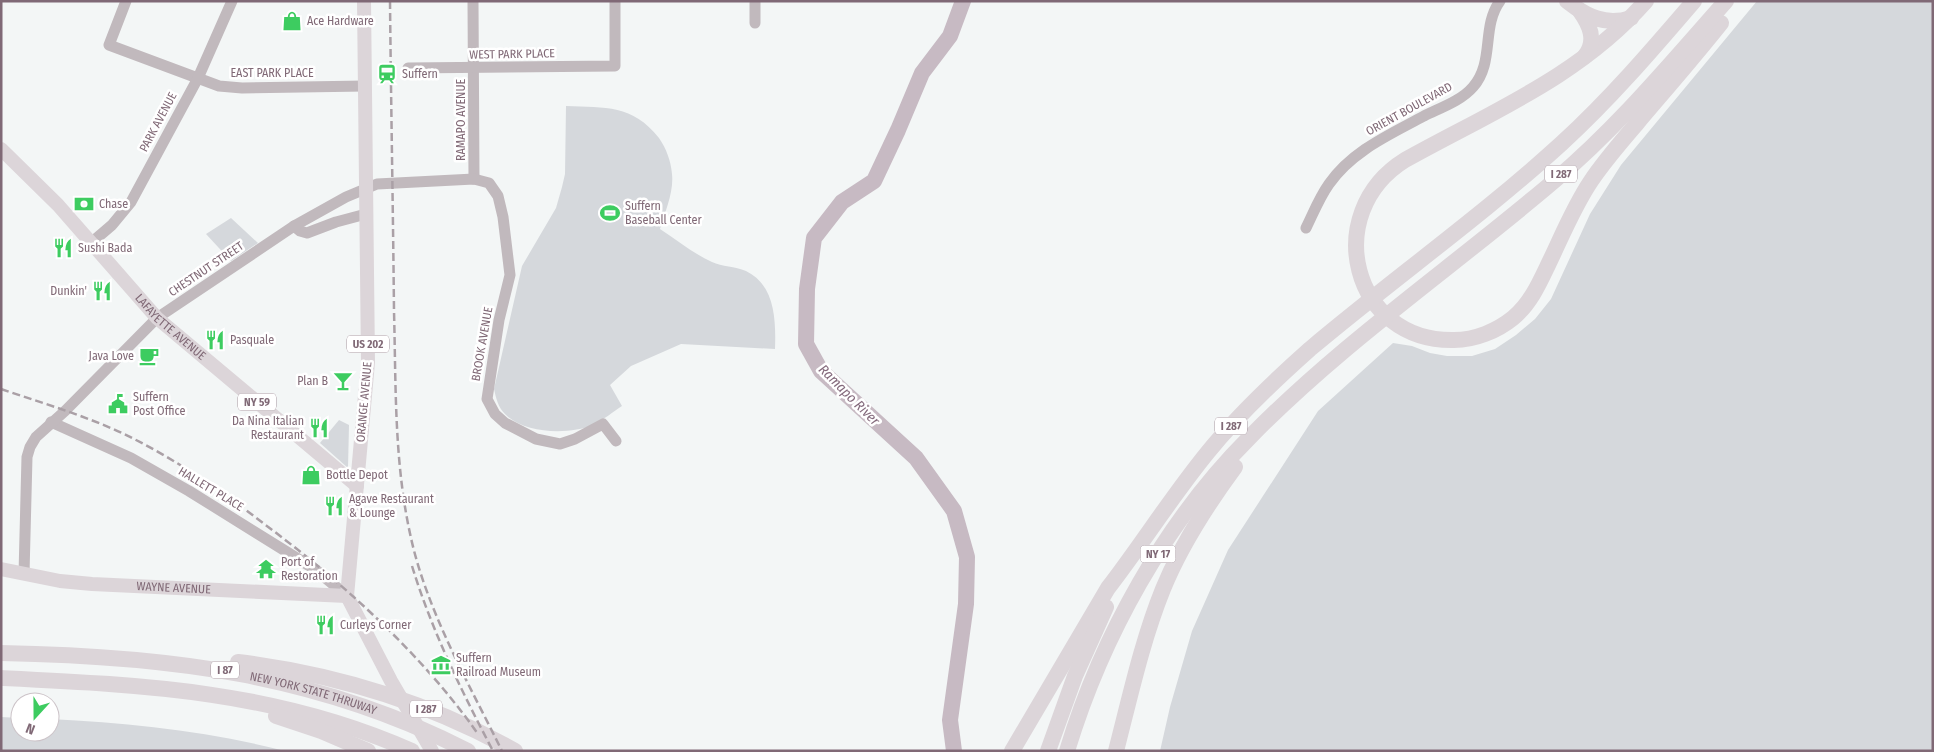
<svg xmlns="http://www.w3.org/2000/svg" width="1934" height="752" font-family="'Fira Sans Condensed',sans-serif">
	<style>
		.green { fill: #d5d8dc }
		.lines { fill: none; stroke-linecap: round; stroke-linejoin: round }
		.river { stroke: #c7bac3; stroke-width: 16 }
		.minor { stroke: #c1b9bd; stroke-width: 11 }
		.major { stroke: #dcd5d9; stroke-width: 14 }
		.highway { stroke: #dcd5d9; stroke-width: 16 }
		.rail { stroke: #aaa0a6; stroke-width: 2.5; stroke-dasharray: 8 4; stroke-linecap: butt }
		.labels { text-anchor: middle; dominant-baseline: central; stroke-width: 5; stroke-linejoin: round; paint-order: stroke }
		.shield { fill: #fff; stroke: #a6969f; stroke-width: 1 }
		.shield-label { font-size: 11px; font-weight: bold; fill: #806976 }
		.poi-label { font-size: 12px; fill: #806976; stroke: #fff; text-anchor: start }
		.street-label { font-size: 12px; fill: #806976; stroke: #fff }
		.water-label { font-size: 14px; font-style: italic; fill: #846a7c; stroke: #fff }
	</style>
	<rect width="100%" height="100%" fill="#f3f6f6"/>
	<g class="green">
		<path d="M 1757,1 L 1933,1 L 1933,751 L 1160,751 L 1170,707 L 1192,631 L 1228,550 L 1318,411 L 1393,343 L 1412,346 L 1430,353 L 1447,356 L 1472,356 L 1495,349 L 1516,335 L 1535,319 L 1551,299 L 1590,214 L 1621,165 Z"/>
		<path d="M 566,106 C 606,108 632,104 659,138 C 666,148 671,161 672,174 C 674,192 665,212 660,229 C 677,240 694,254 712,262 C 722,267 735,266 746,271 C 775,285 776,320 775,349 L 681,344 L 631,366 L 610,385 L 622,406 C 613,412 603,420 593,425 C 569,435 524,434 505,414 C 498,407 496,398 494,389 L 522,266 L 556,208 L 562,187 L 565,174 Z"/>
		<path d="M 231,218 L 258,243 L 231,261 L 206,234 Z"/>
		<path d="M 339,420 L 349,425 L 348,468 L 320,443 Z"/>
		<path d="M 1,717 L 20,718 L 20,732 L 50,732 L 50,719 C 130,723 207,731 285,751 L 1,751 Z"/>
	</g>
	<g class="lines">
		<path class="river" d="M 954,751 L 950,720 L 966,604 L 967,557 L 954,511 L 916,458 L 821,371 L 806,344 L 807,289 L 814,238 L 842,202 L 874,181 L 898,130 L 922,73 L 950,36 L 963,1"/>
		<g class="minor">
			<path d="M 126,1 L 109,45 L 219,86 L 242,88 L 365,86"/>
			<path d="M 473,1 L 474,179"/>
			<path d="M 755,1 L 755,23"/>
			<path d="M 408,68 L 615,66 L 615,1"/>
			<path d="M 294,226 L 300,231 L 307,233 L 336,222 L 366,214"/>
			<path d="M 1306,228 C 1313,214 1319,198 1329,184 C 1352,151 1389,135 1424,116 C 1440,108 1461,101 1473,87 C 1495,62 1481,27 1500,1"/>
			<path d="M 91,243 L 112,225 L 131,202 L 198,78 L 232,1"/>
			<path d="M 51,422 L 131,458 L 189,491 L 316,570 L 347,596"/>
			<path d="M 24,574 L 27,457 L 30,447 L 36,437 L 65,411 L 157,318 L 294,226 L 346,197 L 377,184 L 474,179 L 489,183 L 498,196 L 503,217 L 510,275 L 499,320 L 487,399 L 495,414 L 505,423 L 536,439 L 560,444 L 575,439 L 603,424 L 616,441"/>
		</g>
		<g class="major">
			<path d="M 364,1 L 368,362 L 347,596 L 391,681 L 432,751"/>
			<path id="s1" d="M 1,149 L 58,205 L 157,318 L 357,486"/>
			<path id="s2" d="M 1,569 L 60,581 L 92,584 L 347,596"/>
		</g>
		<g class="highway">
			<path d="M 1567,1 C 1587,17 1606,26 1631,18"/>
			<path d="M 1646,1 C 1579,77 1491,112 1405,160 C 1320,213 1352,342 1454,340 C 1475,340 1497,331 1513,318 C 1530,304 1539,284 1548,265 C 1562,236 1574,206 1591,181 C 1605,160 1622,141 1638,122 C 1666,89 1694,57 1721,23"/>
			<path d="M 1580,11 C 1590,25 1597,41 1585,56"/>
			<path id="s3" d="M 1,653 C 168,656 318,674 468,751"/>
			<path d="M 238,662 C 334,674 430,703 515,751"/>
			<path d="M 1,678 C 146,685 277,691 412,751"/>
			<path d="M 276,716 L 321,731 L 368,751"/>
			<path d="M 1012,751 L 1108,588 C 1142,544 1172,496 1208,452 C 1238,415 1274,381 1310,349 C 1393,279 1482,216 1562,143 C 1610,99 1652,50 1694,1"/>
			<path d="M 1048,751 L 1075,676 L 1106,607"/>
			<path d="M 1067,751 C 1102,636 1165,522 1250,437 C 1343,342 1453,267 1554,181 C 1618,127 1671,63 1726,1"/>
			<path d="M 1116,751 C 1130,697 1142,641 1163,589 C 1181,545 1207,505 1235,467"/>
		</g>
		<g class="rail">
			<path d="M 390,1 C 391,104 393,208 394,311 C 396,387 394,463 411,538 C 427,611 469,684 502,751"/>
			<path d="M 1,389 C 42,403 83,415 122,433 C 172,457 219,489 263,523 C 341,581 422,654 478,734"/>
			<path d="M 412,566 C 432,631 461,690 493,751"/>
		</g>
	</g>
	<defs>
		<symbol id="shop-bare" viewBox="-9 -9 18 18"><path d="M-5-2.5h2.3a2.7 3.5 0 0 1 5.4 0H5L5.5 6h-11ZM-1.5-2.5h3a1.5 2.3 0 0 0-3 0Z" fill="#3dcc60" stroke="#fff" stroke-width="2.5" paint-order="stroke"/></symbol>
		<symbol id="station-bare" viewBox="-9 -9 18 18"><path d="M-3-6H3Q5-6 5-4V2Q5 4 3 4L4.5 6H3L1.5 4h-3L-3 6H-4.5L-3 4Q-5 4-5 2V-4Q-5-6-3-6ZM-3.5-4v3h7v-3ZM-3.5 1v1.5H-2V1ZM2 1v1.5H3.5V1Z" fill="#3dcc60" stroke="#fff" stroke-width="2.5" paint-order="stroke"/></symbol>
		<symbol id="bank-bare" viewBox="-9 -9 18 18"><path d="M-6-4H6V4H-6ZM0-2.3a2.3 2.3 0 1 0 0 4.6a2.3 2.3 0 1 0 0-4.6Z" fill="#3dcc60" stroke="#fff" stroke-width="2.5" paint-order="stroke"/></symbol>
		<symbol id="stadium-bare" viewBox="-9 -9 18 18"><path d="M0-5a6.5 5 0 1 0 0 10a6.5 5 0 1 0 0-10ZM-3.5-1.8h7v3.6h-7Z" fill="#3dcc60" stroke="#fff" stroke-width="2.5" paint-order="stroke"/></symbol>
		<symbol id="restaurant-bare" viewBox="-9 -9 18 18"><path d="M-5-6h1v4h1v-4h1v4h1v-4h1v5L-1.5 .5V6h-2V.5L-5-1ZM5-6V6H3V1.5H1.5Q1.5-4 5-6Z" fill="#3dcc60" stroke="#fff" stroke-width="2.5" paint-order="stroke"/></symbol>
		<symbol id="cafe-bare" viewBox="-9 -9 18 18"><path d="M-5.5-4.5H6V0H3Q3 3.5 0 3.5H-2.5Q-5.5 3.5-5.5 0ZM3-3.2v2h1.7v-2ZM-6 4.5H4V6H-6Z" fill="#3dcc60" stroke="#fff" stroke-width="2.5" paint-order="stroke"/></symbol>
		<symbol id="bar-bare" viewBox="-9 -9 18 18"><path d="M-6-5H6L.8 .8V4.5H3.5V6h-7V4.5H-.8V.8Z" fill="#3dcc60" stroke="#fff" stroke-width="2.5" paint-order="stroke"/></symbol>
		<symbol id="civic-bare" viewBox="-9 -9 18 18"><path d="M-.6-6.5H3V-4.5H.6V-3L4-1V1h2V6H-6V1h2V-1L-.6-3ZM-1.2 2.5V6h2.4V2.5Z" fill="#3dcc60" stroke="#fff" stroke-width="2.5" paint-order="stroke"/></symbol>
		<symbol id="temple-bare" viewBox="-9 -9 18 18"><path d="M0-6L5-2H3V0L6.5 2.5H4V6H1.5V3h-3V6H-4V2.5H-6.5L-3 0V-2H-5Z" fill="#3dcc60" stroke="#fff" stroke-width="2.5" paint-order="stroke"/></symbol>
		<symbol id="museum-bare" viewBox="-9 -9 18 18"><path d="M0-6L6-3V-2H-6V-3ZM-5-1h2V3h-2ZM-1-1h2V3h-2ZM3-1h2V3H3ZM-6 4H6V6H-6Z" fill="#3dcc60" stroke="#fff" stroke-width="2.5" paint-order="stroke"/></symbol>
	</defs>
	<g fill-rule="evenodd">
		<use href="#shop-bare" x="278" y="7" width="28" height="28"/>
		<use href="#station-bare" x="373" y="60" width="28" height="28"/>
		<use href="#bank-bare" x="70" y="190" width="28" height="28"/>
		<use href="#stadium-bare" x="596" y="199" width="28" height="28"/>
		<use href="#restaurant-bare" x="49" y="234" width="28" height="28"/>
		<use href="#restaurant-bare" x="88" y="277" width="28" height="28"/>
		<use href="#restaurant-bare" x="201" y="326" width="28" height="28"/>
		<use href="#cafe-bare" x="135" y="342" width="28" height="28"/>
		<use href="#bar-bare" x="329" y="367" width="28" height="28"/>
		<use href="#civic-bare" x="104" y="390" width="28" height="28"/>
		<use href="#restaurant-bare" x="305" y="414" width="28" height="28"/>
		<use href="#shop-bare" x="297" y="461" width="28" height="28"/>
		<use href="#restaurant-bare" x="320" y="492" width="28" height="28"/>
		<use href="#temple-bare" x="252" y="555" width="28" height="28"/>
		<use href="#restaurant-bare" x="311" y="611" width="28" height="28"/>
		<use href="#museum-bare" x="427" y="651" width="28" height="28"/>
	</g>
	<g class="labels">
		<g class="shield">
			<rect x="1545" y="165.5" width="32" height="17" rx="4"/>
			<rect x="347" y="335.5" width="42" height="17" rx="4"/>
			<rect x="238" y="393.5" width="38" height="17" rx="4"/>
			<rect x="1215" y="417.5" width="32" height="17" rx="4"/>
			<rect x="1140.5" y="545.5" width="35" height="17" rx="4"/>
			<rect x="211" y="661.5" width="28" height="17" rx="4"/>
			<rect x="410" y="700.5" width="32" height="17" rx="4"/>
		</g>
		<g class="shield-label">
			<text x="1561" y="174">I 287</text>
			<text x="368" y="344">US 202</text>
			<text x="257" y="402">NY 59</text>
			<text x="1231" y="426">I 287</text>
			<text x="1158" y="554">NY 17</text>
			<text x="225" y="670">I 87</text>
			<text x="426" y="709">I 287</text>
		</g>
		<g class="poi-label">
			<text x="307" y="21">Ace Hardware</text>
			<text x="402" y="74">Suffern</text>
			<text x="99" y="204">Chase</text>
			<text x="625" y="206">Suffern<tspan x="625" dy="14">Baseball Center</tspan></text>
			<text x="78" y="248">Sushi Bada</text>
			<text x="87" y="291" text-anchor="end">Dunkin'</text>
			<text x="230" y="340">Pasquale</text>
			<text x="134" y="356" text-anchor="end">Java Love</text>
			<text x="328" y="381" text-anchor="end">Plan B</text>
			<text x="133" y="397">Suffern<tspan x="133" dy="14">Post Office</tspan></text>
			<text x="304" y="421" text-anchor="end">Da Nina Italian<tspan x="304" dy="14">Restaurant</tspan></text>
			<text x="326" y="475">Bottle Depot</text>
			<text x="349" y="499">Agave Restaurant<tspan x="349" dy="14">&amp; Lounge</tspan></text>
			<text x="281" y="562">Port of<tspan x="281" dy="14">Restoration</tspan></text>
			<text x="340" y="625">Curleys Corner</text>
			<text x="456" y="658">Suffern<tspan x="456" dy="14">Railroad Museum</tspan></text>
		</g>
		<g class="street-label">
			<text transform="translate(512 54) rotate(-1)">WEST PARK PLACE</text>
			<text x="272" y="73">EAST PARK PLACE</text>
			<text transform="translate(1409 109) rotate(-29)">ORIENT BOULEVARD</text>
			<text transform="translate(461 120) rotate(-90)">RAMAPO AVENUE</text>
			<text transform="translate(158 122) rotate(-62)">PARK AVENUE</text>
			<text transform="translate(206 269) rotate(-34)">CHESTNUT STREET</text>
			<text stroke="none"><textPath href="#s1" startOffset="246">LAFAYETTE AVENUE</textPath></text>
			<text transform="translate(482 344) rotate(-80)">BROOK AVENUE</text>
			<text transform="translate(364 402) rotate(-85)">ORANGE AVENUE</text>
			<text transform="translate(211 489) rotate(31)">HALLETT PLACE</text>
			<text stroke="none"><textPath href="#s2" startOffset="174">WAYNE AVENUE</textPath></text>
			<text stroke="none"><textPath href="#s3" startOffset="316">NEW YORK STATE THRUWAY</textPath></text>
		</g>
		<g class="water-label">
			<text transform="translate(849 395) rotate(45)">Ramapo River</text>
		</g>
	</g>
	<rect width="1934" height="752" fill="none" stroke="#806976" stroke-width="5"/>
	<g transform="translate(35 717) rotate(201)"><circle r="24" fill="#ffffff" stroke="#ccc3c8"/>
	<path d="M0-4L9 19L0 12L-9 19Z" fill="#3dcc60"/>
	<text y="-8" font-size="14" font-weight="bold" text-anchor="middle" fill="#806976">N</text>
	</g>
</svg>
